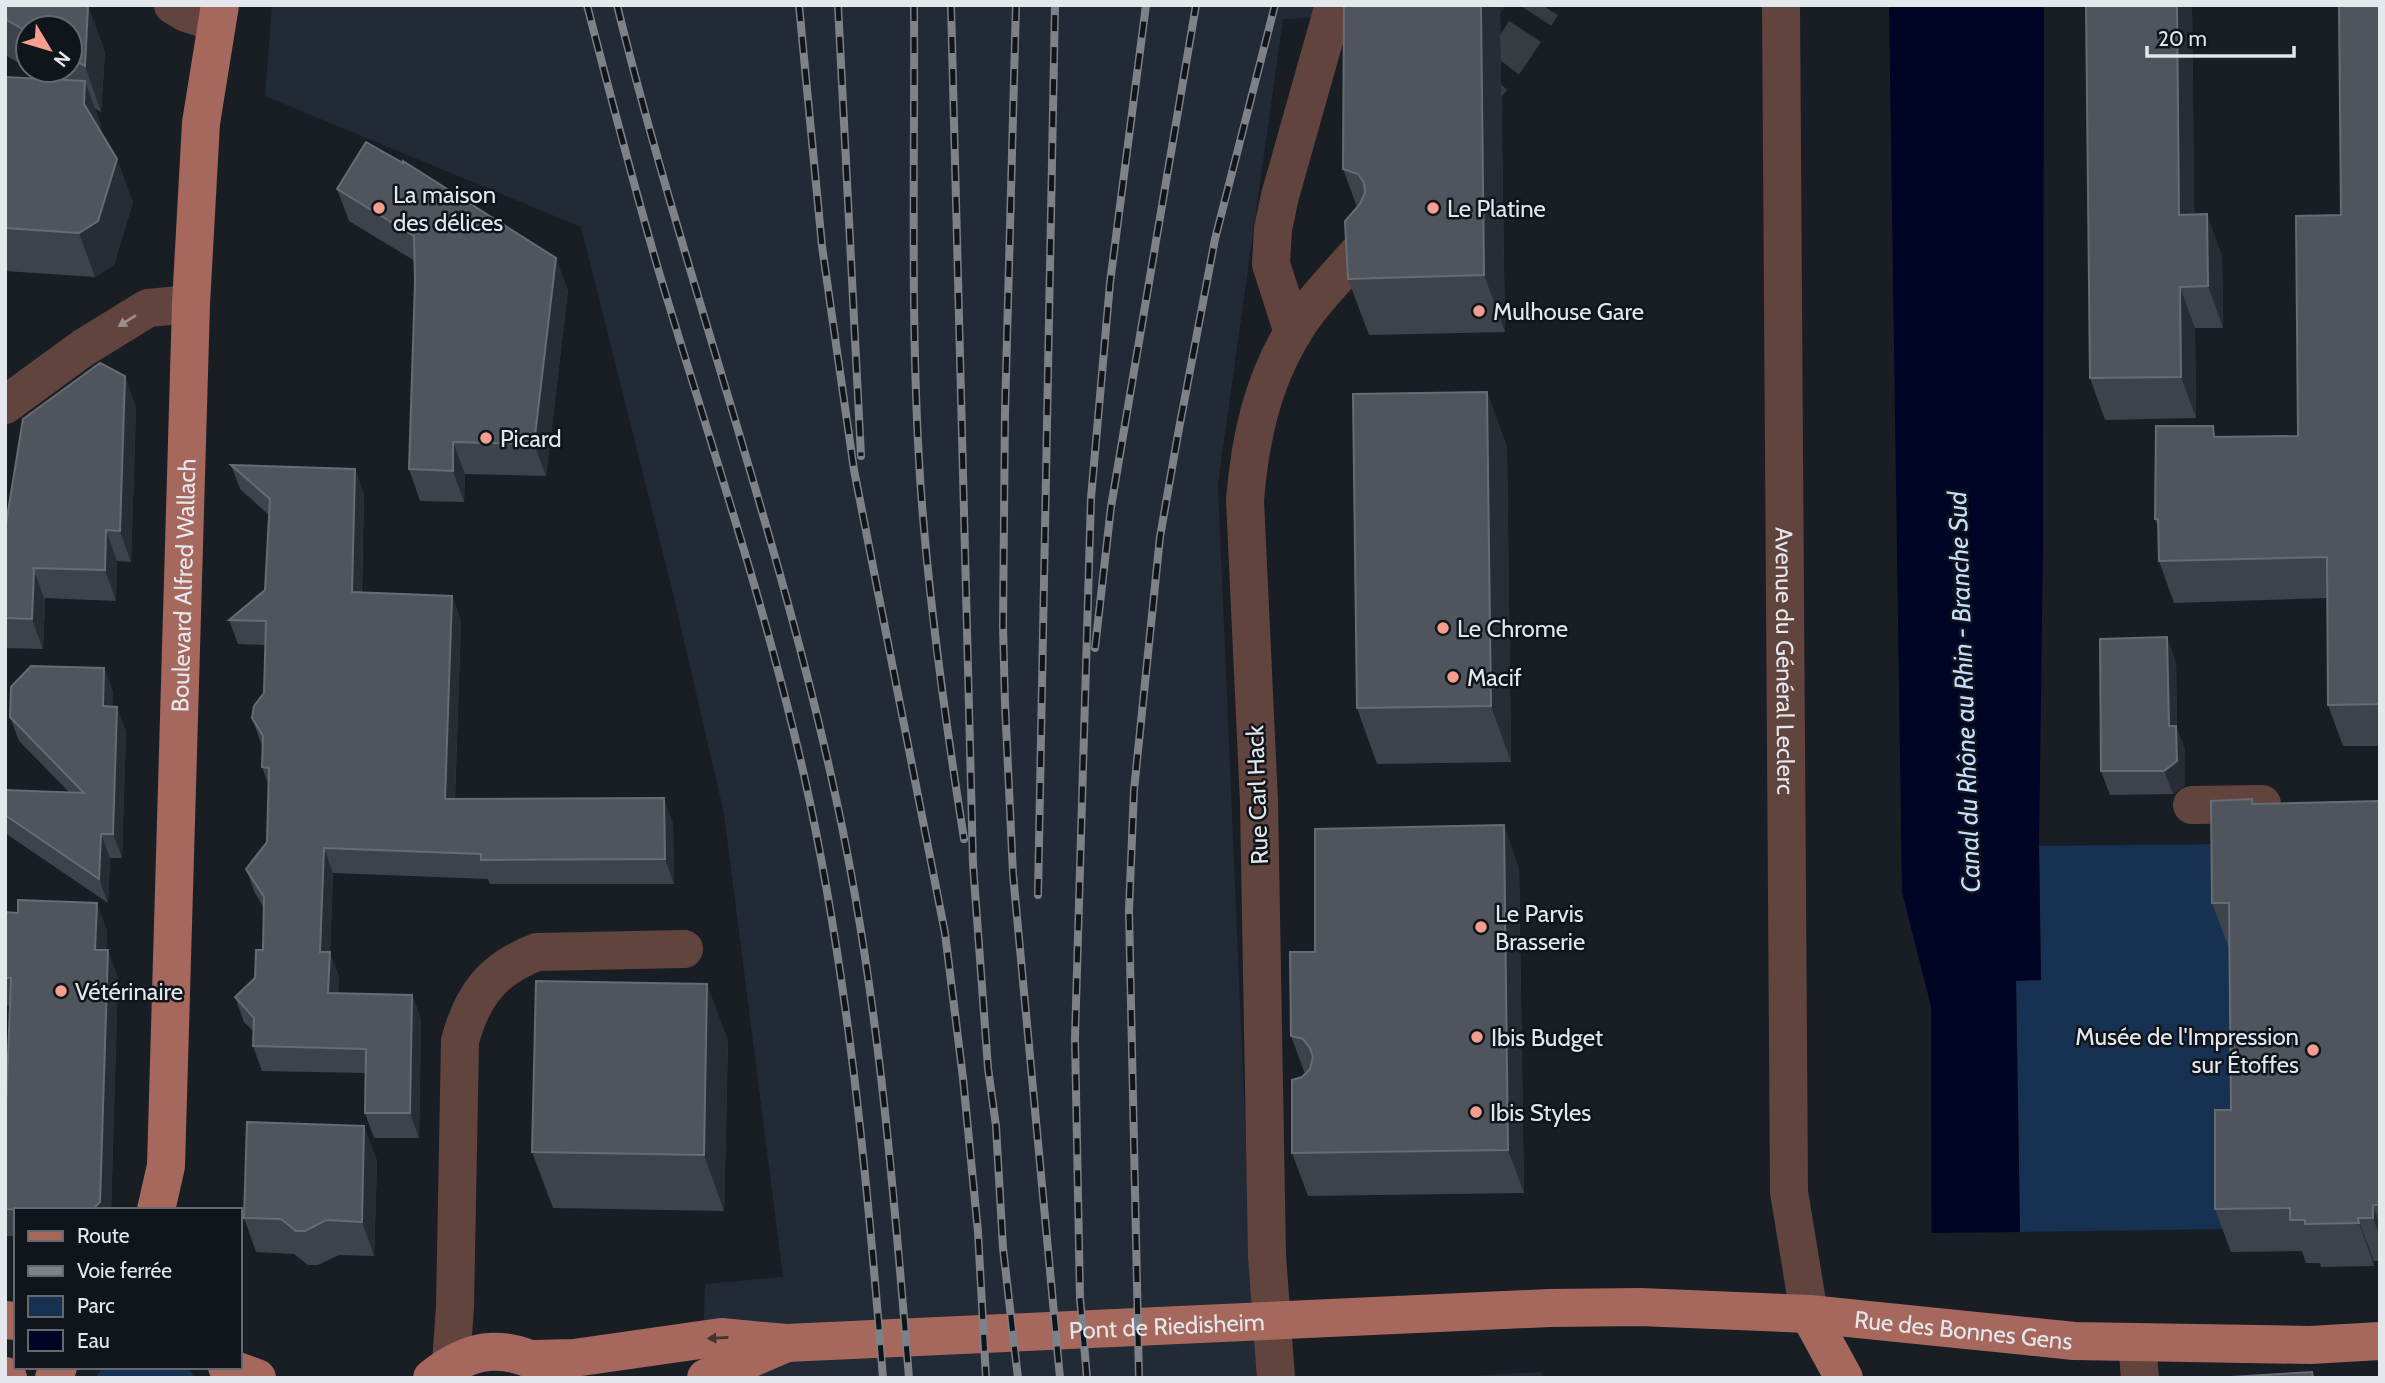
<svg xmlns="http://www.w3.org/2000/svg" width="2385" height="1383" font-family="Cabin,sans-serif">
	<style>
		.built { fill: #212a35 }
		.green { fill: #163151 }
		.water { fill: #000425 }
		.pier { fill: #191e25 }
		.lines { fill: none; stroke-linecap: round; stroke-linejoin: round }
		.minor-tunnel { stroke: #373c43; stroke-width: 38; stroke-dasharray: 38 19; stroke-linecap: butt }
		.minor { stroke: #62443e; stroke-width: 38 }
		.major { stroke: #a6685d; stroke-width: 38 }
		.rail-casing { stroke: #7d8288; stroke-width: 8 }
		.rail { stroke: #10151b; stroke-width: 5; stroke-dasharray: 16; stroke-linecap: butt }
		.wall { fill: #3e434b }
		.shaded-wall { fill: #282d35 }
		.building { fill: #50555d; stroke: #676c73; stroke-width: 2 }
		.oneway { fill: #9c8e8d }
		.oneway2 { fill: #443232 }
		.poi-dot { fill: #f59d8e; stroke: #10151b; stroke-width: 2.5 }
		.labels { text-anchor: middle; dominant-baseline: central; stroke-width: 5; stroke-linejoin: round; paint-order: stroke }
		.poi-label { font-size: 24px; fill: #e4e8ed; stroke: #10151b; text-anchor: start }
		.street-label { font-size: 24px; fill: #e4e8ed; stroke: #10151b }
		.water-label { font-size: 26px; font-style: italic; fill: #c5defd; stroke: #10151b }
	</style>
	<rect width="100%" height="100%" fill="#191e25"/>
	<g class="built">
		<path d="M 272,5 L 1506,5 L 1500,14 L 1365,15 L 1283,19 L 1218,484 L 1250,1239 L 1260,1378 L 702,1378 L 705,1284 L 783,1277 L 724,814 L 673,593 L 581,227 L 265,96 Z"/>
		<path d="M 1541,1372 L 1542,1378 L 1438,1378 Z"/>
	</g>
	<g class="green">
		<path d="M 2227,844 L 2244,946 L 2231,1229 L 2020,1232 L 2016,980 L 2041,980 L 2039,846 Z"/>
		<path d="M 102,1367 L 188,1367 L 195,1378 L 96,1378 Z"/>
	</g>
	<path class="water" d="M 1889,5 L 2044,5 L 2043,546 L 2039,846 L 2041,980 L 2016,981 L 2020,1232 L 1932,1378 L 1931,1006 L 1902,892 Z"/>
	<path class="pier" d="M 2023,1232 L 2025,1378 L 1929,1378 L 1929,1233 Z"/>
	<g class="lines">
		<path class="minor-tunnel" d="M 1469,108 L 1509,56 L 1542,5"/>
		<g class="minor">
			<path d="M 173,5 L 186,13 L 217,23"/>
			<path id="s1" d="M 1781,5 L 1789,1192 L 1809,1314"/>
			<path d="M 1293,333 L 1271,264 L 1273,229 L 1280,196 L 1334,5"/>
			<path d="M 5,405 L 83,348 L 148,308 L 191,304"/>
			<path d="M 2192,805 L 2262,804"/>
			<path d="M 2137,1343 L 2140,1378"/>
			<path d="M 451,1363 L 455,1307 L 460,1041 C 472,996 492,969 537,952 L 684,949"/>
			<path d="M 1276,1378 L 1267,1256 L 1259,802 L 1245,500 C 1250,441 1261,386 1292,334 C 1311,302 1340,274 1364,246"/>
		</g>
		<g class="major">
			<path id="s2" d="M 156,1210 L 166,1166 L 191,304 L 201,123 L 220,5"/>
			<path d="M 1809,1314 L 1844,1378"/>
			<path d="M 5,1320 L 16,1321"/>
			<path id="s3" d="M 534,1359 L 574,1358 L 721,1337 L 786,1343 L 1549,1308 L 1640,1307 L 1809,1314 L 2074,1341 L 2310,1345 L 2380,1341"/>
			<path d="M 227,1367 L 257,1378"/>
			<path d="M 5,1376 L 8,1378"/>
			<path d="M 54,1378 L 58,1367"/>
			<path d="M 432,1378 C 473,1345 510,1343 554,1372"/>
			<path d="M 706,1378 L 784,1344"/>
		</g>
		<defs>
			<g id="rail">
				<path d="M 587,5 C 610,94 633,183 659,272 C 709,439 765,604 804,775 C 848,973 867,1176 883,1378"/>
				<path d="M 617,5 C 682,269 776,524 834,789 C 877,982 893,1181 909,1378"/>
				<path d="M 799,5 L 822,246 L 854,470 L 945,933 L 963,1078 L 978,1232 L 986,1378"/>
				<path d="M 838,5 L 861,456"/>
				<path d="M 914,5 C 915,162 910,320 920,477 C 928,598 945,719 964,839"/>
				<path d="M 951,5 L 973,864 L 988,1068 L 996,1126 L 1003,1248 L 1018,1378"/>
				<path d="M 1016,5 L 1005,413 L 1003,626 L 1005,703 L 1013,874 L 1060,1378"/>
				<path d="M 1095,648 L 1111,507 L 1196,5"/>
				<path d="M 1038,895 L 1055,5"/>
				<path d="M 1087,1378 L 1080,1298 L 1075,1038 L 1091,498 L 1110,283 L 1146,5"/>
				<path d="M 1139,1378 L 1129,910 L 1134,790 L 1160,537 L 1178,434 L 1215,239 L 1275,5"/>
			</g>
		</defs>
		<use href="#rail" class="rail-casing"/>
		<use href="#rail" class="rail"/>
	</g>
	<g class="wall">
		<path d="M 5,5 L 88,6 L 105,52 L 101,112 L 94,108 L 101,125 L 100,132 L 133,202 L 114,265 L 95,277 L 5,271 L 5,77 L 47,79 L 31,70 L 70,70 L 70,28 L 28,28 L 28,68 L 5,55 Z"/>
		<path d="M 1344,5 L 1497,5 L 1500,14 L 1505,332 L 1369,335 L 1348,279 L 1357,207 L 1343,169 Z"/>
		<path d="M 2192,5 L 2194,214 L 2222,256 L 2223,328 L 2195,328 L 2196,418 L 2105,420 L 2090,378 Z"/>
		<path d="M 2380,5 L 2380,746 L 2343,746 L 2328,705 L 2327,598 L 2174,603 L 2159,561 L 2158,526 L 2155,519 L 2218,437 L 2298,436 L 2341,215 Z"/>
		<path d="M 337,189 L 568,290 L 546,476 L 465,474 L 464,502 L 420,501 L 409,469 L 415,282 L 415,261 L 349,221 Z"/>
		<path d="M 1487,392 L 1507,448 L 1511,762 L 1377,764 L 1357,708 Z"/>
		<path d="M 136,407 L 131,562 L 117,561 L 116,601 L 45,598 L 45,601 L 43,649 L 5,648 L 5,530 Z"/>
		<path d="M 231,465 L 364,493 L 362,593 L 452,596 L 461,621 L 455,799 L 673,823 L 674,884 L 490,884 L 488,879 L 333,873 L 330,953 L 339,977 L 338,993 L 412,995 L 421,1020 L 419,1138 L 374,1138 L 365,1113 L 366,1073 L 262,1071 L 253,1046 L 254,1032 L 244,1022 L 235,997 L 255,978 L 263,950 L 264,908 L 255,893 L 246,869 L 267,842 L 269,786 L 262,767 L 262,746 L 252,718 L 264,693 L 265,645 L 238,644 L 229,620 L 265,590 L 269,515 L 240,489 Z"/>
		<path d="M 2176,661 L 2177,729 L 2185,750 L 2185,785 L 2173,794 L 2110,795 L 2101,771 Z"/>
		<path d="M 104,668 L 113,692 L 112,707 L 126,731 L 122,858 L 110,858 L 108,903 L 5,833 L 5,790 L 69,792 L 19,741 L 10,717 Z"/>
		<path d="M 2252,799 L 2254,803 L 2380,801 L 2380,1261 L 2374,1261 L 2374,1266 L 2321,1267 L 2320,1263 L 2306,1263 L 2302,1251 L 2231,1252 L 2215,1209 L 2231,1110 L 2229,946 L 2228,946 L 2212,903 Z"/>
		<path d="M 1519,868 L 1524,1193 L 1308,1196 L 1292,1153 L 1305,1074 L 1291,1036 L 1315,952 Z"/>
		<path d="M 5,912 L 107,930 L 106,950 L 118,978 L 111,1210 L 16,1210 L 16,1236 L 5,1236 L 5,1134 L 10,1005 L 5,1005 Z"/>
		<path d="M 728,1040 L 724,1211 L 553,1208 L 532,1152 Z"/>
		<path d="M 377,1160 L 374,1256 L 339,1255 L 318,1265 L 308,1265 L 294,1254 L 256,1252 L 244,1218 Z"/>
	</g>
	<g class="shaded-wall">
		<path d="M 1481,5 L 1497,5 L 1500,14 L 1505,332 L 1484,275 Z"/>
		<path d="M 2177,5 L 2192,5 L 2195,256 L 2179,215 Z"/>
		<path d="M 88,6 L 105,52 L 101,112 L 85,66 Z"/>
		<path d="M 85,81 L 101,125 L 100,148 L 84,104 Z"/>
		<path d="M 117,159 L 133,202 L 114,265 L 95,277 L 79,233 Z"/>
		<path d="M 2207,214 L 2222,256 L 2223,328 L 2208,286 Z"/>
		<path d="M 556,258 L 568,290 L 546,476 L 534,444 Z"/>
		<path d="M 2180,287 L 2195,328 L 2196,418 L 2181,377 Z"/>
		<path d="M 125,376 L 136,407 L 131,562 L 120,531 Z"/>
		<path d="M 1487,392 L 1507,448 L 1511,762 L 1491,706 Z"/>
		<path d="M 453,442 L 465,474 L 464,502 L 453,471 Z"/>
		<path d="M 355,469 L 364,493 L 361,617 L 352,592 Z"/>
		<path d="M 106,530 L 117,561 L 116,601 L 105,570 Z"/>
		<path d="M 34,570 L 45,601 L 43,649 L 32,619 Z"/>
		<path d="M 452,596 L 461,621 L 454,824 L 445,799 Z"/>
		<path d="M 2167,637 L 2176,661 L 2177,729 L 2185,750 L 2185,785 L 2173,794 L 2164,771 L 2169,726 Z"/>
		<path d="M 104,668 L 113,692 L 111,730 L 103,706 Z"/>
		<path d="M 117,707 L 126,731 L 122,858 L 113,834 Z"/>
		<path d="M 664,798 L 673,823 L 674,884 L 665,859 Z"/>
		<path d="M 1504,825 L 1519,868 L 1524,1193 L 1508,1150 Z"/>
		<path d="M 101,834 L 110,858 L 108,903 L 99,879 Z"/>
		<path d="M 324,848 L 333,873 L 330,953 L 339,977 L 337,1018 L 328,993 L 320,952 Z"/>
		<path d="M 97,903 L 107,930 L 105,978 L 95,950 Z"/>
		<path d="M 108,950 L 118,978 L 111,1210 L 92,1210 Z"/>
		<path d="M 707,984 L 728,1040 L 724,1211 L 704,1155 Z"/>
		<path d="M 412,995 L 421,1020 L 419,1138 L 410,1113 Z"/>
		<path d="M 364,1126 L 377,1160 L 374,1256 L 362,1222 Z"/>
		<path d="M 2373,1205 L 2380,1225 L 2380,1237 L 2373,1218 Z"/>
		<path d="M 2358,1218 L 2374,1261 L 2374,1266 L 2359,1223 Z"/>
	</g>
	<g class="building">
		<path d="M 5,5 L 88,6 L 85,66 L 70,57 L 70,28 L 28,28 L 28,32 L 5,19 Z"/>
		<path d="M 1344,5 L 1481,5 L 1484,275 L 1348,279 L 1345,221 L 1360,204 L 1365,193 L 1364,183 L 1358,174 L 1343,169 Z"/>
		<path d="M 2086,5 L 2177,5 L 2179,215 L 2207,214 L 2208,286 L 2180,287 L 2181,377 L 2090,378 Z"/>
		<path d="M 2339,5 L 2380,5 L 2380,704 L 2328,705 L 2327,557 L 2159,561 L 2158,519 L 2155,519 L 2156,426 L 2213,426 L 2214,437 L 2298,436 L 2296,216 L 2341,215 Z"/>
		<path d="M 5,77 L 85,81 L 84,104 L 117,159 L 98,221 L 79,233 L 5,228 Z"/>
		<path d="M 366,142 L 403,163 L 403,161 L 556,258 L 534,444 L 453,442 L 453,471 L 409,469 L 415,282 L 414,236 L 337,189 Z"/>
		<path d="M 100,363 L 125,376 L 120,531 L 106,530 L 105,570 L 33,568 L 34,570 L 32,619 L 5,618 L 5,530 L 23,419 Z"/>
		<path d="M 1487,392 L 1491,706 L 1357,708 L 1353,394 Z"/>
		<path d="M 231,465 L 355,469 L 352,592 L 452,596 L 445,799 L 664,798 L 665,859 L 481,860 L 481,854 L 324,848 L 320,952 L 330,952 L 328,993 L 412,995 L 410,1113 L 365,1113 L 366,1049 L 253,1046 L 254,1018 L 235,997 L 255,978 L 256,950 L 263,950 L 264,897 L 246,869 L 267,842 L 269,768 L 262,767 L 263,736 L 252,718 L 254,706 L 264,693 L 266,621 L 229,620 L 265,590 L 270,499 Z"/>
		<path d="M 2167,637 L 2169,726 L 2176,726 L 2177,761 L 2164,771 L 2101,771 L 2100,639 Z"/>
		<path d="M 31,666 L 104,668 L 103,706 L 117,707 L 113,834 L 101,834 L 99,879 L 5,815 L 5,790 L 84,793 L 10,717 L 11,687 Z"/>
		<path d="M 2252,799 L 2252,804 L 2380,801 L 2380,1205 L 2373,1205 L 2373,1218 L 2358,1218 L 2359,1223 L 2305,1224 L 2305,1220 L 2290,1220 L 2290,1208 L 2215,1209 L 2215,1110 L 2231,1110 L 2229,903 L 2212,903 L 2211,801 Z"/>
		<path d="M 1504,825 L 1508,1150 L 1292,1153 L 1292,1080 L 1302,1077 L 1310,1069 L 1313,1057 L 1310,1048 L 1303,1039 L 1291,1036 L 1290,952 L 1315,952 L 1315,829 Z"/>
		<path d="M 18,900 L 97,903 L 95,950 L 108,950 L 100,1202 L 92,1210 L 5,1209 L 5,1134 L 11,978 L 5,978 L 5,912 L 18,913 Z"/>
		<path d="M 536,981 L 707,984 L 704,1155 L 532,1152 Z"/>
		<path d="M 247,1122 L 364,1126 L 362,1222 L 326,1220 L 305,1231 L 296,1231 L 281,1219 L 244,1218 Z"/>
		<path d="M 2312,1372 L 2313,1378 L 2214,1378 Z"/>
	</g>
	<defs><path id="oneway-solid" d="M-6-.8H1V-3.2L6.5 0L1 3.2V.8H-6Z" transform="scale(1.75)"/></defs>
	<use class="oneway" href="#oneway-solid" transform="translate(127 321) rotate(148)"/>
	<use class="oneway2" href="#oneway-solid" transform="translate(718 1338) rotate(177)"/>
	<g class="poi-dot">
		<circle cx="379" cy="208" r="7"/>
		<circle cx="1433" cy="208" r="7"/>
		<circle cx="1479" cy="311" r="7"/>
		<circle cx="486" cy="438" r="7"/>
		<circle cx="1443" cy="628" r="7"/>
		<circle cx="1453" cy="677" r="7"/>
		<circle cx="1481" cy="927" r="7"/>
		<circle cx="61" cy="991" r="7"/>
		<circle cx="1477" cy="1037" r="7"/>
		<circle cx="2313" cy="1050" r="7"/>
		<circle cx="1476" cy="1112" r="7"/>
	</g>
	<g class="labels">
		<g class="poi-label">
			<text x="393" y="194">La maison<tspan x="393" dy="28">des délices</tspan></text>
			<text x="1447" y="208">Le Platine</text>
			<text x="1493" y="311">Mulhouse Gare</text>
			<text x="500" y="438">Picard</text>
			<text x="1457" y="628">Le Chrome</text>
			<text x="1467" y="677">Macif</text>
			<text x="1495" y="913">Le Parvis<tspan x="1495" dy="28">Brasserie</tspan></text>
			<text x="75" y="991">Vétérinaire</text>
			<text x="2299" y="1036" text-anchor="end">Musée de l'Impression<tspan x="2299" dy="28">sur Étoffes</tspan></text>
			<text x="1491" y="1037">Ibis Budget</text>
			<text x="1490" y="1112">Ibis Styles</text>
		</g>
		<g class="street-label">
			<text stroke="none"><textPath href="#s2" startOffset="626">Boulevard Alfred Wallach</textPath></text>
			<text stroke="none"><textPath href="#s1" startOffset="656">Avenue du Général Leclerc</textPath></text>
			<text transform="translate(1257 795) rotate(-92)">Rue Carl Hack</text>
			<text stroke="none"><textPath href="#s3" startOffset="635">Pont de Riedisheim</textPath></text>
			<text stroke="none"><textPath href="#s3" startOffset="1433">Rue des Bonnes Gens</textPath></text>
		</g>
		<g class="water-label">
			<text transform="translate(1964 692) rotate(-92)">Canal du Rhône au Rhin - Branche Sud</text>
		</g>
	</g>
	<rect width="2385" height="1383" fill="none" stroke="#e4e8ed" stroke-width="14"/>
	<rect x="14" y="1208" width="228" height="161" fill="#10151b" stroke="#65696f" stroke-width="2"/>
	<rect x="28" y="1231" width="35" height="10" fill="#a6685d" stroke="#65696f" stroke-width="2"/>
	<text x="77" y="1243" font-size="21" fill="#e4e8ed">Route</text>
	<rect x="28" y="1266" width="35" height="10" fill="#7d8288" stroke="#65696f" stroke-width="2"/>
	<text x="77" y="1278" font-size="21" fill="#e4e8ed">Voie ferrée</text>
	<rect x="28" y="1296" width="35" height="21" fill="#163151" stroke="#65696f" stroke-width="2"/>
	<text x="77" y="1313" font-size="21" fill="#e4e8ed">Parc</text>
	<rect x="28" y="1330" width="35" height="21" fill="#000425" stroke="#65696f" stroke-width="2"/>
	<text x="77" y="1348" font-size="21" fill="#e4e8ed">Eau</text>
	<g transform="translate(49 49) rotate(128)"><circle r="33" fill="#10151b" stroke="#65696f" stroke-width="2"/>
	<path d="M0-5L12 26L0 18L-12 26Z" fill="#f59d8e"/>
	<text y="-10" font-size="19" font-weight="bold" text-anchor="middle" fill="#e4e8ed">N</text>
	</g>
	<path d="M2147 46v10h147v-10" fill="none" stroke="#e4e8ed" stroke-width="3.5"/>
	<text x="2158" y="46" font-size="21" fill="#e4e8ed" stroke="#10151b" stroke-width="5" paint-order="stroke">20 m</text>
</svg>
